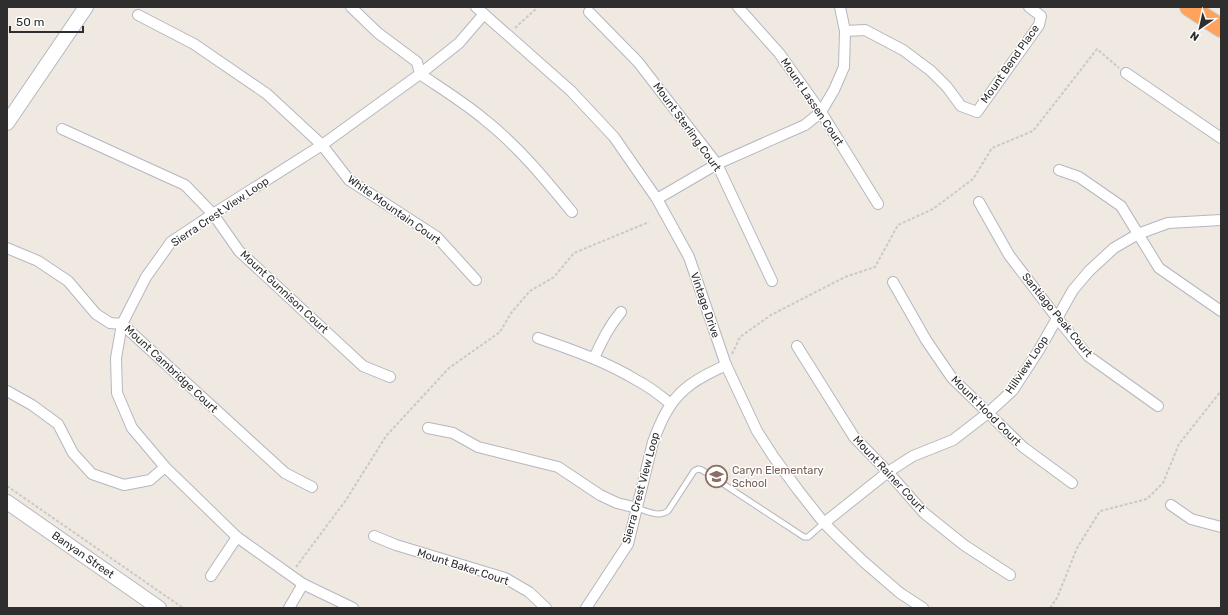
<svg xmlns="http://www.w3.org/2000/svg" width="1228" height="615" font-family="Rubik,sans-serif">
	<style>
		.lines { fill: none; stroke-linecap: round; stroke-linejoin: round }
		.lane-casing { stroke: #b4b7c1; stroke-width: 7 }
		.street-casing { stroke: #b4b7c1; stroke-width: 12 }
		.secondary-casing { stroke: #b4b7c1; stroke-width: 16 }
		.highway-casing { stroke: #c9c9c9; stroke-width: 20 }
		.path { stroke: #c9c9c9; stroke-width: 2; stroke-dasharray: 3 2; stroke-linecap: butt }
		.lane { stroke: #fff; stroke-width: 5 }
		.street { stroke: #fff; stroke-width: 10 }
		.secondary { stroke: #fff; stroke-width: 14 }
		.highway { stroke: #ffa35c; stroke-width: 18 }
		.labels { text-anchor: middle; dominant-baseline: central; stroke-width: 3; stroke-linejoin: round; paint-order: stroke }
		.street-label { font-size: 11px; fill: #2e2e2e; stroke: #fff }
		.education-label { font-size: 11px; fill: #785e54; stroke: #fff; text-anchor: start }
	</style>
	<rect width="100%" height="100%" fill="#efe9e1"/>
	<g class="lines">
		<defs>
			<path id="lane" d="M 637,508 C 647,511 658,518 668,511 L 694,471 L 698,469 L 702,470 L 804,537 L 808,537 L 824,523"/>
			<g id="street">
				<path d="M 351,7 L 378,33 L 417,62 L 420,74 C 442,89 465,103 485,120 C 518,146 545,179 572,212"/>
				<path d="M 476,7 L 571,91 L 614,137 L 657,199 L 689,257 L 726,365 L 757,431 L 773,456 L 798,490 L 824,523 L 839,538 L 864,562 L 900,593 L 923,608"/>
				<path d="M 738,7 L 779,53 L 821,112 L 878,204"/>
				<path d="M 589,12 L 638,62 L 717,164 L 772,281"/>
				<path d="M 138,15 L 194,44 L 267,94 L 322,145 L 349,180 L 437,237 L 476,280"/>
				<path d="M 845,31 L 865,30 L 903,50 L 931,71 L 947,87 L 961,106 L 977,112 L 1039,25 L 1041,16 L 1029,7"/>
				<path d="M 1126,73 L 1221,138"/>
				<path d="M 62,129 L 185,185 L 213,214 L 239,251 L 363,366 L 390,377"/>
				<path d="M 1059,170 L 1079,177 L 1121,206 L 1159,268 L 1221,311"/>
				<path d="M 657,199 L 717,164 L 805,125 L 821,112 L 834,90 L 844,67 L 845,31 L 840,7"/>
				<path d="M 979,202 L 1009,255 L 1057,318 L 1088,356 L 1158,406"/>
				<path d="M 7,248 L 38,261 L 68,281 L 96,314 L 110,323 L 122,324 L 285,473 L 312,487"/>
				<path d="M 893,282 L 926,340 L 952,378 L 1023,447 L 1072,483"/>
				<path d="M 538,338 C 573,350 607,362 638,381 C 650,387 661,396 671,404"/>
				<path d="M 797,346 L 854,437 L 888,472 L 924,513 L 964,545 L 1010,575"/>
				<path d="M 594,358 C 602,341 609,326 621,312"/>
				<path d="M 7,391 L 32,405 L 58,424 L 73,453 L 92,474 L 124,485 L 150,480 L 165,467"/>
				<path d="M 428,428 L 453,433 L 478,447 L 558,467 L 600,495 L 617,503 L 637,508"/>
				<path d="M 1171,505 L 1191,519 L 1221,527"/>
				<path d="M 824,523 L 888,472 L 913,456 L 953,440 L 988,413 L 1000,402 L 1013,390 L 1039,350 L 1073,290 L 1089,271 L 1114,248 L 1138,234 L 1168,223 L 1221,220"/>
				<path d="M 374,536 L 396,545 L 505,578 L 529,592 L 546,608"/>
				<path d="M 211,576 L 237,537"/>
				<path d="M 289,608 L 303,584"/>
				<path d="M 353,608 L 303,584 L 237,537 L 165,467 L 132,428 L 117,393 L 116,358 L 122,324 L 146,277 L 171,242 L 213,214 L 322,145 L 420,74 L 459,43 L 484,14"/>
				<path d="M 586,608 L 628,544 L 653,442 C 660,423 669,402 685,389 C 697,378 712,372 726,365"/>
			</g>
			<g id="secondary">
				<path d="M 7,123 L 86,7"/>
				<path d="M 7,502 L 159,608"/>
			</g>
			<path id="highway" d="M 1189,7 L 1221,28"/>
		</defs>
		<use href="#lane" class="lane-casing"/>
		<use href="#street" class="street-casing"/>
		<use href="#secondary" class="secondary-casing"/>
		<use href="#highway" class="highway-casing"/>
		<g class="path">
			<path d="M 515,28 L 538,7"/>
			<path d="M 732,354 L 740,337 L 771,315 L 845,277 L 875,267 L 898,225 L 933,209 L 973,179 L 992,148 L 1033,131 L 1097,49 L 1119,68"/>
			<path d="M 7,486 L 183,608"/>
			<path d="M 296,567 L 346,500 L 386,436 L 449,368 L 500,332 L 511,313 L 530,291 L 554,277 L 574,253 L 649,222"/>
			<path d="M 1050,608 L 1057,598 L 1077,548 L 1100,511 L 1147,499 L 1163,483 L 1179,444 L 1221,391"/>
		</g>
		<use href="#lane" class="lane"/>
		<use href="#street" class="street"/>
		<use href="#secondary" class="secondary"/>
		<use href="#highway" class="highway"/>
	</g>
	<defs>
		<symbol id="school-ring" viewBox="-11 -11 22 22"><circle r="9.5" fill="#fff" stroke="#8d6e63" stroke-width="1.5"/><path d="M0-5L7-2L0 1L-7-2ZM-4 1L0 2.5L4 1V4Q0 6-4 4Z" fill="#8d6e63"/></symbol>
	</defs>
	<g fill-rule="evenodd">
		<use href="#school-ring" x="704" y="464" width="25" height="25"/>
	</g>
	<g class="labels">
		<g class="street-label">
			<text transform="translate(1010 64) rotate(-55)">Mount Bend Place</text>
			<text transform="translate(812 102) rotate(56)">Mount Lassen Court</text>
			<text transform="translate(687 127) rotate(54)">Mount Sterling Court</text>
			<text transform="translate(394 210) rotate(35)">White Mountain Court</text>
			<text transform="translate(220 212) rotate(-34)">Sierra Crest View Loop</text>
			<text transform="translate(284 292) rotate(43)">Mount Gunnison Court</text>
			<text transform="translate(705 305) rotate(71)">Vintage Drive</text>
			<text transform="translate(1057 315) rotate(51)">Santiago Peak Court</text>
			<text transform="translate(1027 365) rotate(-56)">Hillview Loop</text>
			<text transform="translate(171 369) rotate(43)">Mount Cambridge Court</text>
			<text transform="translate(986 411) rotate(45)">Mount Hood Court</text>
			<text transform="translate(889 474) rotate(47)">Mount Rainer Court</text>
			<text transform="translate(641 488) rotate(-75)">Sierra Crest View Loop</text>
			<text transform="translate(83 555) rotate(35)">Banyan Street</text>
			<text transform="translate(463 567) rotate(18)">Mount Baker Court</text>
		</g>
		<g class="education-label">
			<text x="732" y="470">Caryn Elementary<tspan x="732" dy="13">School</tspan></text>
		</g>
	</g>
	<rect width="1228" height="615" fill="none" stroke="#2e2e2e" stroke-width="16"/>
	<g transform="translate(1200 28) rotate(214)" stroke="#ffffff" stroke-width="3" paint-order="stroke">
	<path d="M0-3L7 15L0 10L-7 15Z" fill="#2e2e2e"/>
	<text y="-6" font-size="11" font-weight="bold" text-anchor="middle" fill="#2e2e2e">N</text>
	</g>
	<path d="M10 26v6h73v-6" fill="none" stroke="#2e2e2e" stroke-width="2"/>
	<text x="16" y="26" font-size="12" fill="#2e2e2e" stroke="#ffffff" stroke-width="3" paint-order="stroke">50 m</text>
</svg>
